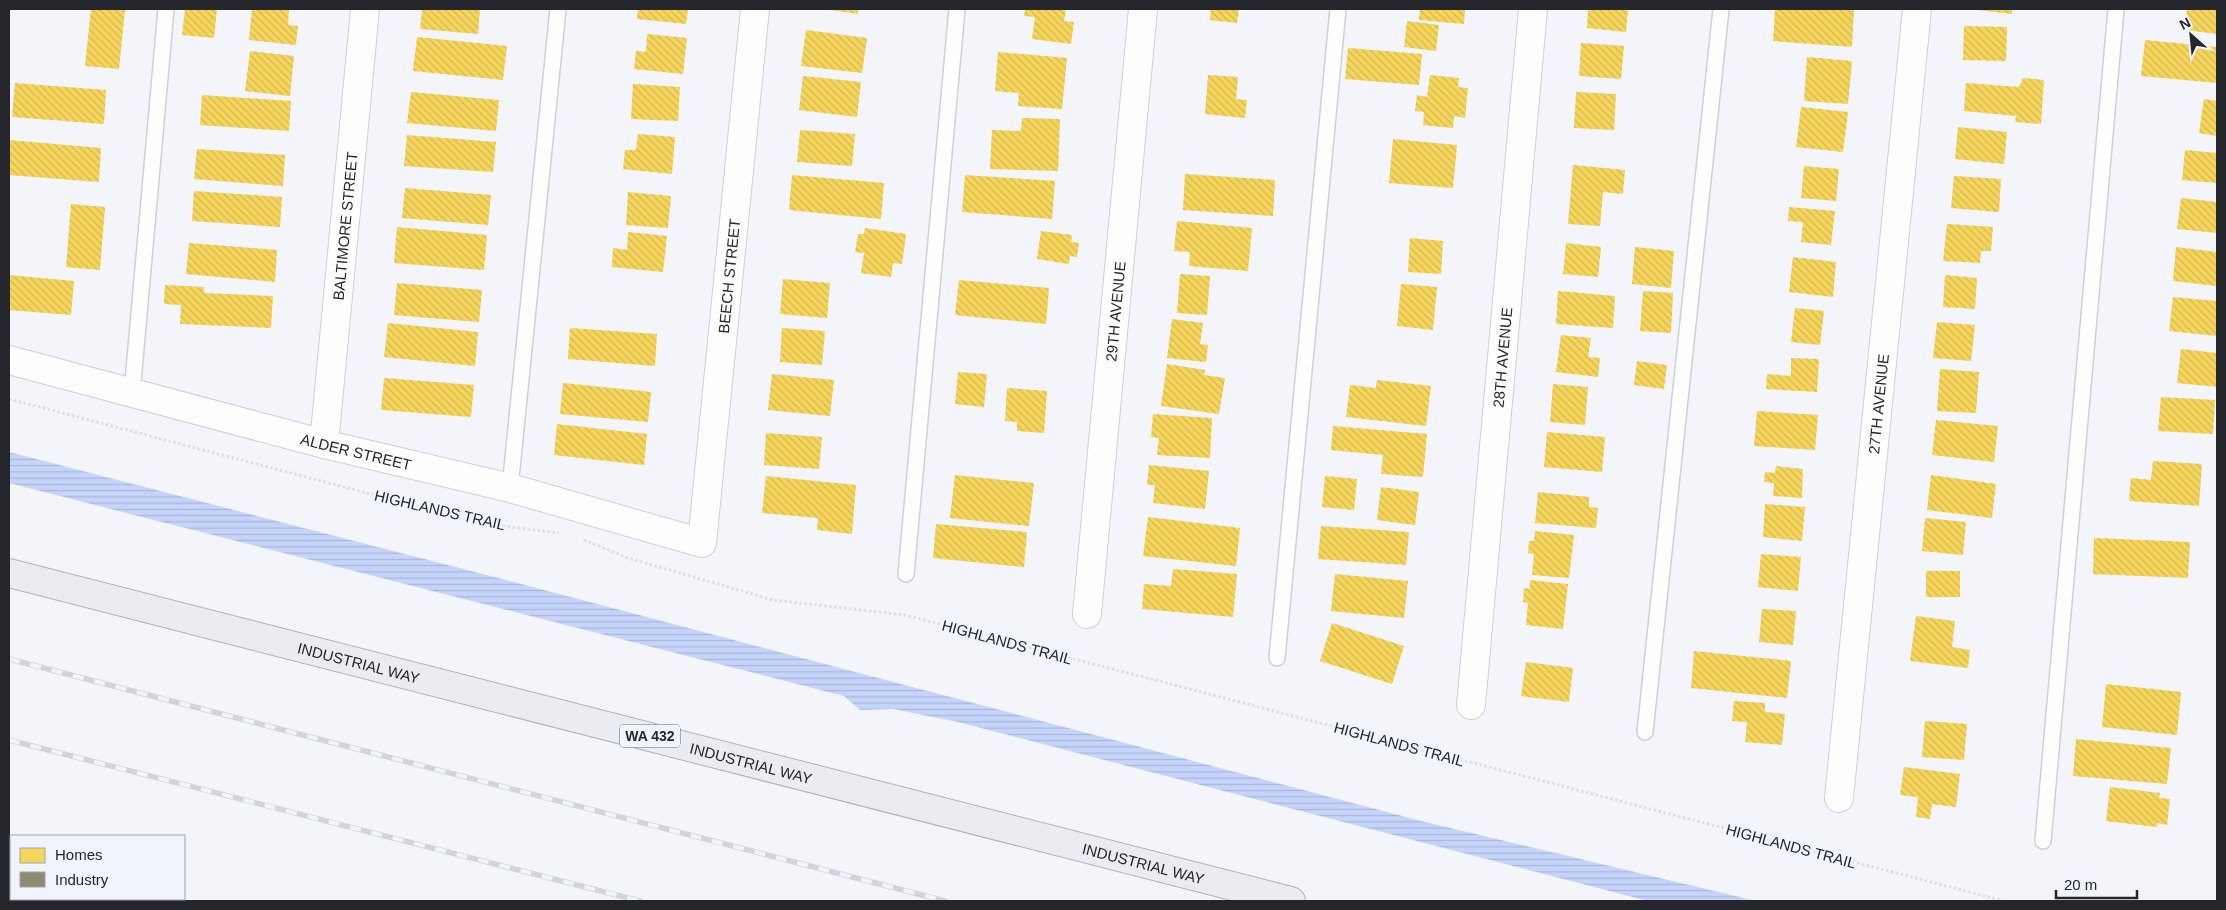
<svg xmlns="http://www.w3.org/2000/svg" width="2226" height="910" font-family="Helvetica,sans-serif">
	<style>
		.water { fill: url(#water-rules) }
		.homes { fill: url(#homes-back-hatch) }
		.industry { fill: url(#industry-back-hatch) }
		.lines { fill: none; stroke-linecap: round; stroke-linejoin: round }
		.service-casing { stroke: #ced0d4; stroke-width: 18 }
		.minor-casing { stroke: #ced0d4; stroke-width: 30 }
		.primary-casing { stroke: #afb2bd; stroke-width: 30 }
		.path { stroke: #dddee0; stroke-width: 3; stroke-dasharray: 2.5 2.5; stroke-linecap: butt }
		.service { stroke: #fdfefe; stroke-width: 15 }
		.minor { stroke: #fdfefe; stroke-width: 28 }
		.primary { stroke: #eaecf2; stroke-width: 28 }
		.rail-casing { stroke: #d3d4d5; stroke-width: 5.5 }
		.rail { stroke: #f0f4fd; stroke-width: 4; stroke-dasharray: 11; stroke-linecap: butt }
		.labels { text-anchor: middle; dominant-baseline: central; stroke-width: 5; stroke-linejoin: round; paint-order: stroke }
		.shield { fill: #f0f4fd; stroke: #62646a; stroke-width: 1 }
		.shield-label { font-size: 14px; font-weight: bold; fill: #25262b }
		.street-label { font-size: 15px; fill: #25262b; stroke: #f0f4fd }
	</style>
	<defs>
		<pattern id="water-rules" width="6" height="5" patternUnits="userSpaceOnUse" patternTransform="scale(1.25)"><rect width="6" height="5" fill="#c5d4fb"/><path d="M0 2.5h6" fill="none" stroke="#a9b6d7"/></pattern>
		<pattern id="homes-back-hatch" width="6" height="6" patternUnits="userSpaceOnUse" patternTransform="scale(1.25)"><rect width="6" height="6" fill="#f6d55c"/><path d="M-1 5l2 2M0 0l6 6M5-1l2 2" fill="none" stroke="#d3b750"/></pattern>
		<pattern id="industry-back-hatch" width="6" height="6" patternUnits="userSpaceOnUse" patternTransform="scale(1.25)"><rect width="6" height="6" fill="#8c8c6e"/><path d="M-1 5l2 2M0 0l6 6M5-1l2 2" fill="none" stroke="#72725b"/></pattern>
	</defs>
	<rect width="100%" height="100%" fill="#f3f5fa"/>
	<path class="water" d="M 9,452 L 529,586 L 1421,821 L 1756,901 L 1648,901 L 958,722 L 893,709 L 860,710 L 844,696 L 9,483 Z"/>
	<g class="homes">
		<path d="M 91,9 L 125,9 L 119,69 L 85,66 Z"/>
		<path d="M 185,9 L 217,9 L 214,38 L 182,35 Z"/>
		<path d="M 252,9 L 270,10 L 289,9 L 288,25 L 298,26 L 296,45 L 249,40 Z"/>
		<path d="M 422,9 L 480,9 L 478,34 L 420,29 Z"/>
		<path d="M 638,9 L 688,9 L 686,24 L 637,19 Z"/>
		<path d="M 824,9 L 858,9 L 858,14 Z"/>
		<path d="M 1025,9 L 1066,9 L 1064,21 L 1074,22 L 1071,44 L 1032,39 L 1035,17 L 1024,16 Z"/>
		<path d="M 1211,9 L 1239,9 L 1237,23 L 1210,20 Z"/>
		<path d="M 1420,9 L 1465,9 L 1464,24 L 1419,20 Z"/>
		<path d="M 1588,9 L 1628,10 L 1626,32 L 1587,28 Z"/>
		<path d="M 1775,9 L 1854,9 L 1852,47 L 1773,41 Z"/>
		<path d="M 1968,9 L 2012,9 L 2012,14 Z"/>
		<path d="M 2187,9 L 2217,9 L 2217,34 L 2185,30 Z"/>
		<path d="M 1407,21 L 1439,25 L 1436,51 L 1404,47 Z"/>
		<path d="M 1964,26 L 2007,27 L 2006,61 L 1963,60 Z"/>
		<path d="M 806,30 L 867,38 L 862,73 L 801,66 Z"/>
		<path d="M 647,34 L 687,38 L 683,74 L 634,69 L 636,51 L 646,52 Z"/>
		<path d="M 417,37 L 507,46 L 503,80 L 413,71 Z"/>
		<path d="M 2145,40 L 2217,47 L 2217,83 L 2141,76 Z"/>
		<path d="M 1581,43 L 1624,46 L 1621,79 L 1579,76 Z"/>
		<path d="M 1348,48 L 1422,54 L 1419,85 L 1345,79 Z"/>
		<path d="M 250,51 L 294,56 L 290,96 L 245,91 Z"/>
		<path d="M 998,52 L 1067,58 L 1062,109 L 1018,106 L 1019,93 L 995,91 Z"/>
		<path d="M 1807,57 L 1852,61 L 1848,104 L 1804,101 Z"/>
		<path d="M 1208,75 L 1238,77 L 1236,99 L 1247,100 L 1245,118 L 1205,114 Z"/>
		<path d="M 1430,75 L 1459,78 L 1458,87 L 1468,88 L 1465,118 L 1454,116 L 1453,128 L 1423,125 L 1424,112 L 1415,111 L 1417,95 L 1427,97 Z"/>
		<path d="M 803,76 L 861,82 L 857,117 L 799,110 Z"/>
		<path d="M 2023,78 L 2044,80 L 2041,124 L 2015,122 L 2016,116 L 1964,111 L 1966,83 L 2019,87 Z"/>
		<path d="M 15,83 L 106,90 L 104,124 L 12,117 Z"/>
		<path d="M 633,84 L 680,87 L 678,121 L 631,119 Z"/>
		<path d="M 411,92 L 499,100 L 496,131 L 407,123 Z"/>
		<path d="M 1576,92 L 1616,94 L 1614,130 L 1574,128 Z"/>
		<path d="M 202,95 L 291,101 L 289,131 L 200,125 Z"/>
		<path d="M 2204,99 L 2217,101 L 2217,136 L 2199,133 Z"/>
		<path d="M 1801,107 L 1848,112 L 1843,152 L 1796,147 Z"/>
		<path d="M 1022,118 L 1060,119 L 1058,171 L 990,169 L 992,130 L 1021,131 Z"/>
		<path d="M 1958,127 L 2007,132 L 2004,164 L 1955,159 Z"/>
		<path d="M 800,130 L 855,134 L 852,166 L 797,162 Z"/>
		<path d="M 638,134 L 675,137 L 672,174 L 623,169 L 625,150 L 636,150 Z"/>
		<path d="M 407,135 L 496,142 L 493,172 L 404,166 Z"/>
		<path d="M 1393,139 L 1457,145 L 1453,188 L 1389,183 Z"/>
		<path d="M 9,140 L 101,148 L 99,182 L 9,175 Z"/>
		<path d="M 197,149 L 285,155 L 283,186 L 194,179 Z"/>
		<path d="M 2185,150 L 2217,153 L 2217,183 L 2182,180 Z"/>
		<path d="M 1573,165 L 1625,170 L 1623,194 L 1603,192 L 1600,226 L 1568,224 Z"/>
		<path d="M 1804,166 L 1839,169 L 1836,201 L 1801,198 Z"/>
		<path d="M 1185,174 L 1275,180 L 1273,216 L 1183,210 Z"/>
		<path d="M 792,175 L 884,183 L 881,219 L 789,210 Z"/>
		<path d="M 965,175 L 1055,181 L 1052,219 L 962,212 Z"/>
		<path d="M 1954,176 L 2001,179 L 1999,212 L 1951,208 Z"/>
		<path d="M 405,188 L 491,195 L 488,225 L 402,218 Z"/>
		<path d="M 194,191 L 282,197 L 280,227 L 192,221 Z"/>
		<path d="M 628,192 L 671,196 L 668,228 L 626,225 Z"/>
		<path d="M 2181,198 L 2217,202 L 2217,233 L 2177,229 Z"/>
		<path d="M 71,204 L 105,207 L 100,270 L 66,267 Z"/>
		<path d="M 1789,207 L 1835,211 L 1831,245 L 1801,242 L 1803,222 L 1788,221 Z"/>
		<path d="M 1177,221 L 1252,228 L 1248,271 L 1189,266 L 1190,252 L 1174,251 Z"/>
		<path d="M 1947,224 L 1993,227 L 1991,251 L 1981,251 L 1980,263 L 1943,261 Z"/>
		<path d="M 397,227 L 487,235 L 484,270 L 394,263 Z"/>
		<path d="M 865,228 L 906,234 L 902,264 L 893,263 L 891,277 L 861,273 L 864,253 L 855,252 L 858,234 L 864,234 Z"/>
		<path d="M 1041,231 L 1072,235 L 1071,242 L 1079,243 L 1077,257 L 1070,256 L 1069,264 L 1037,259 Z"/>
		<path d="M 628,232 L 667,236 L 663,272 L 612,267 L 613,248 L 627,250 Z"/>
		<path d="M 1410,238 L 1443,241 L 1441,274 L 1408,272 Z"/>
		<path d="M 189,243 L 277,250 L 275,282 L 186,274 Z"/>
		<path d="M 1566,243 L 1601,247 L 1598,277 L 1563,274 Z"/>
		<path d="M 1635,247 L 1674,251 L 1671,288 L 1632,284 Z"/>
		<path d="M 2176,247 L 2217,252 L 2217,286 L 2173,281 Z"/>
		<path d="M 1793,257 L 1836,262 L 1833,297 L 1789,292 Z"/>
		<path d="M 1180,274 L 1210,276 L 1207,315 L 1177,313 Z"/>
		<path d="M 9,275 L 74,281 L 71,315 L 9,310 Z"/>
		<path d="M 1945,275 L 1977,278 L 1975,309 L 1943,307 Z"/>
		<path d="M 783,279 L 830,283 L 827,318 L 780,314 Z"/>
		<path d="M 959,280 L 1049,288 L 1046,324 L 955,315 Z"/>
		<path d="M 397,283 L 482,290 L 479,322 L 394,315 Z"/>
		<path d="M 1401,284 L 1437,287 L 1433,330 L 1397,326 Z"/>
		<path d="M 165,285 L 204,287 L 204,293 L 273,296 L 271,328 L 180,324 L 181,305 L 164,304 Z"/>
		<path d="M 1558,291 L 1615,296 L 1613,328 L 1556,324 Z"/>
		<path d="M 1643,291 L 1673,293 L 1671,333 L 1640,331 Z"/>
		<path d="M 2173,297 L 2217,301 L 2217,336 L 2169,331 Z"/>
		<path d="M 1795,308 L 1824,311 L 1820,345 L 1791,342 Z"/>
		<path d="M 1172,319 L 1203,323 L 1200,344 L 1208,345 L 1206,362 L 1167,358 Z"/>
		<path d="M 1937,322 L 1975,325 L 1971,361 L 1933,358 Z"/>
		<path d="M 388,323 L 478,332 L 475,366 L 384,357 Z"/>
		<path d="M 570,328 L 657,334 L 655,366 L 568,359 Z"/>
		<path d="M 782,328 L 825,331 L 822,365 L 780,362 Z"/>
		<path d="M 1561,335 L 1591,338 L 1588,357 L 1600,358 L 1598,377 L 1556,372 Z"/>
		<path d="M 2181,349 L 2217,353 L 2217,387 L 2177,383 Z"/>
		<path d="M 1791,358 L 1819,359 L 1817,392 L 1766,389 L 1767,374 L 1791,376 Z"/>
		<path d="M 1637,361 L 1667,365 L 1664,389 L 1634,385 Z"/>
		<path d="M 1167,364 L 1205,370 L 1204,375 L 1225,378 L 1219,414 L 1161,406 Z"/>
		<path d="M 1940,369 L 1979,372 L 1976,413 L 1937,411 Z"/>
		<path d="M 958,372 L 987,374 L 984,407 L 955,404 Z"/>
		<path d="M 772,374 L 834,380 L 830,416 L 768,410 Z"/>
		<path d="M 384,378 L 474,385 L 471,417 L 381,410 Z"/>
		<path d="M 1377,380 L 1431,386 L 1426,426 L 1346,417 L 1350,385 L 1376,388 Z"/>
		<path d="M 563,383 L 651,392 L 648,422 L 560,414 Z"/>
		<path d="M 1553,384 L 1588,387 L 1585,425 L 1550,422 Z"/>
		<path d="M 1007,388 L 1047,391 L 1044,433 L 1017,431 L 1017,422 L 1005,421 Z"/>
		<path d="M 2161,397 L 2215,400 L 2213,434 L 2158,431 Z"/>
		<path d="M 1757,411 L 1818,415 L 1815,450 L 1754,446 Z"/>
		<path d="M 1153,414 L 1212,418 L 1210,458 L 1157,455 L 1159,438 L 1151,437 Z"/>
		<path d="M 1936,420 L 1998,426 L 1994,462 L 1932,455 Z"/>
		<path d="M 557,424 L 647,434 L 644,465 L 554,455 Z"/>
		<path d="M 1333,426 L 1427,434 L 1423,477 L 1381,474 L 1383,455 L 1331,450 Z"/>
		<path d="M 1547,432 L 1605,437 L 1602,472 L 1544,467 Z"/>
		<path d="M 766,433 L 822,437 L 819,469 L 764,465 Z"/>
		<path d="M 2153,461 L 2202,464 L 2199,506 L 2129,501 L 2131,478 L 2151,480 Z"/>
		<path d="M 1149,465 L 1209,471 L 1205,509 L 1153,503 L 1155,485 L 1147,485 Z"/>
		<path d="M 1776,466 L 1803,469 L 1802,498 L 1773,496 L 1774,483 L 1764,482 L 1765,472 L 1775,473 Z"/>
		<path d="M 955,475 L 1034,483 L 1029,526 L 950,518 Z"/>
		<path d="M 1931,475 L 1996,484 L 1992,518 L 1927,510 Z"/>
		<path d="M 766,476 L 856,485 L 852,534 L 817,530 L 818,518 L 762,513 Z"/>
		<path d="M 1325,476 L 1357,479 L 1354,510 L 1322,507 Z"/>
		<path d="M 1381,487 L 1419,492 L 1415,525 L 1377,520 Z"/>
		<path d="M 1538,492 L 1589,497 L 1589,507 L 1598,508 L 1596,528 L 1535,523 Z"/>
		<path d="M 1765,504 L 1805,507 L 1802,541 L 1763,537 Z"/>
		<path d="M 1148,517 L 1240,528 L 1236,566 L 1143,556 Z"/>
		<path d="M 1925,518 L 1966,522 L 1963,555 L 1922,551 Z"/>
		<path d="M 936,524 L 1027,532 L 1024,567 L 933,558 Z"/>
		<path d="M 1321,526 L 1409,532 L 1406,565 L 1318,559 Z"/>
		<path d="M 1535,531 L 1574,535 L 1569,578 L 1532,575 L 1534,554 L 1528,553 L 1529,541 L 1534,541 Z"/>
		<path d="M 2094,538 L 2190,542 L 2188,578 L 2093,574 Z"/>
		<path d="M 1761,554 L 1801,557 L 1798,591 L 1758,587 Z"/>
		<path d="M 1173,569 L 1237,574 L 1233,617 L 1142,609 L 1144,584 L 1171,586 Z"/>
		<rect x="1926" y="571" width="34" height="26"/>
		<path d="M 1335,574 L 1408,581 L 1404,618 L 1331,611 Z"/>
		<path d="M 1530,580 L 1568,584 L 1563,629 L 1526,625 L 1528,603 L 1523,602 L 1524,588 L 1530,589 Z"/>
		<path d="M 1762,609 L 1796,611 L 1793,645 L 1759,642 Z"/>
		<path d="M 1916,616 L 1955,621 L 1952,647 L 1970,650 L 1968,668 L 1910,661 Z"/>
		<path d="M 1332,623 L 1404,646 L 1392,684 L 1320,661 Z"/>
		<path d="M 1694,651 L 1791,661 L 1787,698 L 1691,688 Z"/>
		<path d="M 1526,662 L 1573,668 L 1569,702 L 1521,696 Z"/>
		<path d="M 2106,684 L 2181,692 L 2177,735 L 2102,727 Z"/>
		<path d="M 1734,701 L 1765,703 L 1765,712 L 1785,714 L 1782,745 L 1745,742 L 1747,722 L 1732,721 Z"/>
		<path d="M 1925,721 L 1967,724 L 1964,760 L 1922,757 Z"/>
		<path d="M 2076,739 L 2171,748 L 2167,784 L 2073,776 Z"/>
		<path d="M 1904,767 L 1960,774 L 1956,807 L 1932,804 L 1930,819 L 1916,817 L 1918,797 L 1900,795 Z"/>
		<path d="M 2110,787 L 2160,793 L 2159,798 L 2170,799 L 2167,825 L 2157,823 L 2157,827 L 2106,821 Z"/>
	</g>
	<path class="industry" d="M 9,876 L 11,877 L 11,899 L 101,899 L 108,901 L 9,901 Z"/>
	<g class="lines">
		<defs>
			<g id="service">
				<path d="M 132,393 L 166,9"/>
				<path d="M 510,488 L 558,9"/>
				<path d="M 906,574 L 957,9"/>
				<path d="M 1277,658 L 1338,9"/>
				<path d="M 1645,732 L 1721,9"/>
				<path d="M 2043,841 L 2116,9"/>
			</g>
			<g id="minor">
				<path id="s1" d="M 9,360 L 324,444 L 510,488 L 702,543 L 755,9"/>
				<path id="s2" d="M 324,444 L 365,9"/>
				<path id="s3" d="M 1087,614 L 1143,9"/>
				<path id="s4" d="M 1471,705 L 1533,9"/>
				<path id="s5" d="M 1839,798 L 1917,9"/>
			</g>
			<g id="primary">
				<path id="s6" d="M 9,573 L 1291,901"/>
			</g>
		</defs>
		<use href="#service" class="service-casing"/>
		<use href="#minor" class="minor-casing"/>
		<use href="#primary" class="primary-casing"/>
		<g class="path">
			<path d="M 9,399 L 485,524 L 559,533"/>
			<path d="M 584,540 L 628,558 L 773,600 L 905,615 L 2004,901"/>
		</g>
		<use href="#service" class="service"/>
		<use href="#minor" class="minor"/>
		<use href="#primary" class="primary"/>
		<defs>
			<g id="rail">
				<path d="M 9,659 L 945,901"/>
				<path d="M 9,740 L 640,901"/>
			</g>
		</defs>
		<use href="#rail" class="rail-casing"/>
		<use href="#rail" class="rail"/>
	</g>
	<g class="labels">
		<rect class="shield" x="620" y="724.5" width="60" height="23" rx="4"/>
		<g class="shield-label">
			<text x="650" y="736">WA 432</text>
		</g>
		<g class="street-label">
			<text stroke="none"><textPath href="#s2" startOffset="219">BALTIMORE STREET</textPath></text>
			<text stroke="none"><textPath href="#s1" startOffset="985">BEECH STREET</textPath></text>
			<text stroke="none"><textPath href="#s3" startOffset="304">29TH AVENUE</textPath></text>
			<text stroke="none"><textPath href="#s4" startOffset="349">28TH AVENUE</textPath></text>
			<text stroke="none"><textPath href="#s5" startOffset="396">27TH AVENUE</textPath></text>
			<text stroke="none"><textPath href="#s1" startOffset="359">ALDER STREET</textPath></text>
			<text transform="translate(440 510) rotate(13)">HIGHLANDS TRAIL</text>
			<text transform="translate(1007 642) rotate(15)">HIGHLANDS TRAIL</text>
			<text stroke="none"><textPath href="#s6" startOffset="361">INDUSTRIAL WAY</textPath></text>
			<text transform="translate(1399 744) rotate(15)">HIGHLANDS TRAIL</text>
			<text stroke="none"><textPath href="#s6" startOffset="766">INDUSTRIAL WAY</textPath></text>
			<text transform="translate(1791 846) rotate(15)">HIGHLANDS TRAIL</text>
			<text stroke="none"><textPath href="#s6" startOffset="1171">INDUSTRIAL WAY</textPath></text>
		</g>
	</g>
	<rect width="2226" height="910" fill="none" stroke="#25262b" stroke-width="20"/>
	<rect x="10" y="835" width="175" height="65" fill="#f0f4fd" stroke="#9fa2a9"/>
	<rect x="20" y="848" width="25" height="15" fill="#f6d55c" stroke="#9fa2a9"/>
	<text x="55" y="860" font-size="15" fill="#25262b">Homes</text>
	<rect x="20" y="872" width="25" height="15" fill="#8c8c6e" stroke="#9fa2a9"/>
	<text x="55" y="885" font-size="15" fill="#25262b">Industry</text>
	<g transform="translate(2191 35) rotate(333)" stroke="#f0f4fd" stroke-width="4" paint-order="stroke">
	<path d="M0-4L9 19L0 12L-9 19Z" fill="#25262b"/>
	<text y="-8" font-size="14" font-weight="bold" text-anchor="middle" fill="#25262b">N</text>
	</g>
	<path d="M2056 890v8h81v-8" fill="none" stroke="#25262b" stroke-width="2.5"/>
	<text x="2064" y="890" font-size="15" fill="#25262b" stroke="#f0f4fd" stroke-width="4" paint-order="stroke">20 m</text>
</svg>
